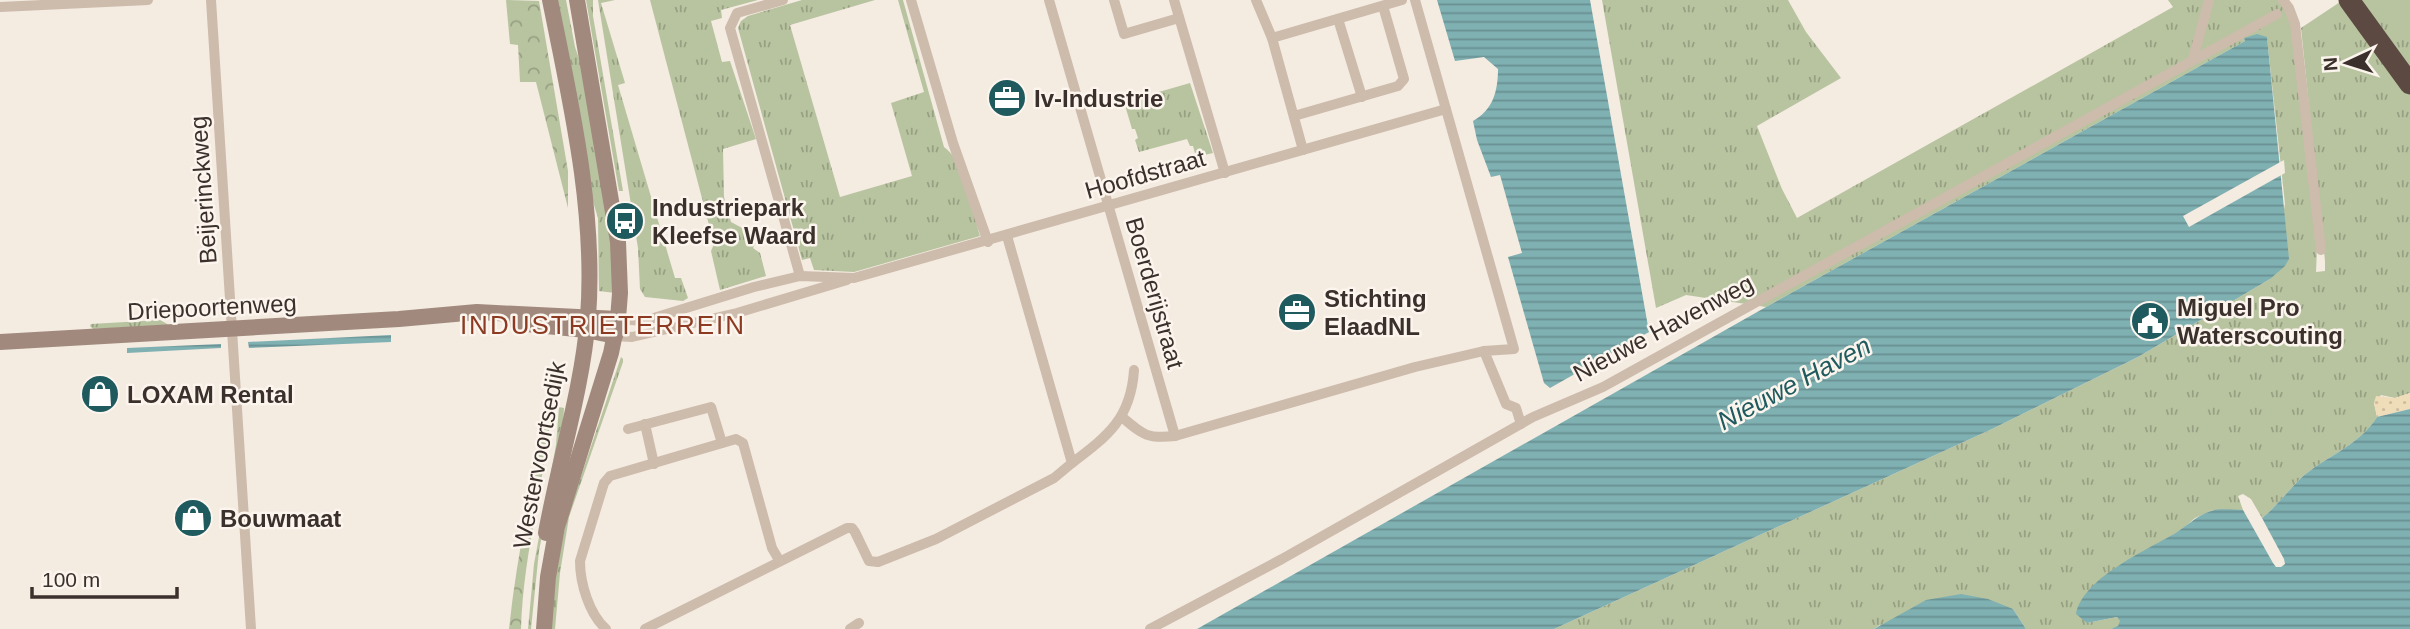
<svg xmlns="http://www.w3.org/2000/svg" width="2410" height="629" font-family="Arial,sans-serif">
	<style>
		.grass { fill: url(#grass-tufts) }
		.forest { fill: url(#forest-crowns) }
		.sand { fill: url(#sand-dots) }
		.park { fill: #b8c4a0 }
		.water { fill: url(#water-rules) }
		.pier { fill: #f4ebe1 }
		.lines { fill: none; stroke-linecap: round; stroke-linejoin: round }
		.street { stroke: #cdbbac; stroke-width: 10 }
		.secondary { stroke: #a18a7d; stroke-width: 16 }
		.highway { stroke: #5c4a42; stroke-width: 21 }
		.labels { text-anchor: middle; dominant-baseline: central; stroke-width: 5; stroke-linejoin: round; paint-order: stroke }
		.poi-label { font-size: 24px; font-weight: bold; fill: #3b302b; stroke: #fbf5ee; text-anchor: start }
		.street-label { font-size: 24px; fill: #3b302b; stroke: #fbf5ee }
		.neighbourhood-label { font-size: 26px; letter-spacing: 2px; fill: #8c3b22; stroke: #fbf5ee }
		.water-label { font-size: 26px; font-style: italic; fill: #1f5a5e; stroke: #fbf5ee }
	</style>
	<defs>
		<pattern id="grass-tufts" width="24" height="20" patternUnits="userSpaceOnUse" patternTransform="scale(1.75)"><rect width="24" height="20" fill="#b8c4a0"/><path d="M3 7l-1-3M5 7V3M7 7l1-3M15 17l-1-3M17 17v-4M19 17l1-3" fill="none" stroke="#97a083"/></pattern>
		<pattern id="forest-crowns" width="20" height="18" patternUnits="userSpaceOnUse" patternTransform="scale(1.75)"><rect width="20" height="18" fill="#b8c4a0"/><path d="M2 6a3 3 0 1 1 6 0M12 15a3 3 0 1 1 6 0" fill="none" stroke="#97a083"/></pattern>
		<pattern id="sand-dots" width="8" height="8" patternUnits="userSpaceOnUse" patternTransform="scale(1.75)"><rect width="8" height="8" fill="#efdcb8"/><path d="M2 2h.1M6 6h.1" fill="none" stroke="#cebd9e" stroke-width="1.8" stroke-linecap="round"/></pattern>
		<pattern id="water-rules" width="6" height="5" patternUnits="userSpaceOnUse" patternTransform="scale(1.75)"><rect width="6" height="5" fill="#7fb0b2"/><path d="M0 2.5h6" fill="none" stroke="#699091"/></pattern>
	</defs>
	<rect width="100%" height="100%" fill="#f4ebe1"/>
	<g class="grass">
		<path d="M 557,0 L 566,0 L 575,47 L 586,79 L 612,242 L 615,293 L 599,291 L 598,218 L 591,195 Z"/>
		<path d="M 586,0 L 593,0 L 593,16 L 623,191 L 619,191 Z"/>
		<path d="M 598,0 L 615,0 L 601,3 L 625,83 L 618,85 L 675,278 L 681,278 L 688,298 L 683,301 L 645,297 L 640,289 L 638,248 Z"/>
		<path d="M 650,0 L 758,0 L 721,10 L 722,18 L 711,21 L 722,62 L 730,61 L 756,139 L 723,149 L 724,197 L 731,222 L 759,237 L 753,248 L 760,253 L 766,276 L 720,290 L 711,251 L 714,244 Z"/>
		<path d="M 802,0 L 875,0 L 790,25 L 840,197 L 912,176 L 891,103 L 924,92 L 898,0 L 903,0 L 944,147 C 964,160 973,212 980,236 L 854,272 L 814,270 L 810,258 L 802,260 L 738,28 L 741,21 L 748,16 Z"/>
		<path d="M 1602,0 L 1788,0 L 1806,32 L 1841,78 L 1757,126 L 1782,189 L 1797,218 L 2173,7 L 2168,0 L 2279,0 L 2289,10 L 2317,247 L 2316,272 L 2325,271 L 2325,261 L 2301,28 L 2343,0 L 2410,0 L 2410,393 L 2395,398 L 2381,395 L 2374,403 L 2377,417 C 2358,447 2325,456 2300,479 C 2287,492 2276,507 2262,518 L 2251,499 L 2243,494 L 2238,496 L 2243,510 L 2213,510 L 2195,518 L 2181,530 L 2150,549 L 2087,623 L 2117,617 L 2121,621 L 2118,627 L 2111,629 L 2026,629 L 2013,609 L 1880,625 L 1874,629 L 1554,629 L 1992,429 L 2138,357 L 2270,279 L 2285,204 L 2267,38 L 2244,38 L 2245,41 L 1766,307 L 1686,295 L 1656,308 Z"/>
		<path d="M 1190,83 L 1213,153 L 1196,157 L 1193,146 L 1190,146 L 1187,139 L 1139,152 L 1135,140 L 1138,138 L 1135,129 L 1132,129 L 1124,102 Z"/>
		<path d="M 160,320 L 169,325 L 93,329 L 90,326 L 91,324 Z"/>
		<path d="M 621,357 L 623,359 L 623,362 L 569,517 L 560,573 L 555,629 L 551,629 L 556,571 L 567,518 Z"/>
		<path d="M 559,407 L 564,408 L 563,428 L 539,551 L 531,629 L 528,629 L 534,564 L 556,445 Z"/>
	</g>
	<g class="forest">
		<path d="M 506,0 L 539,1 L 568,171 L 568,208 L 536,82 L 520,82 L 518,45 L 510,44 Z"/>
		<path d="M 551,415 C 543,487 523,557 521,629 L 509,629 C 514,580 523,532 532,483 C 537,460 538,435 551,415 Z"/>
	</g>
	<path class="sand" d="M 2410,393 L 2410,409 L 2377,417 L 2374,403 L 2376,396 L 2395,398 Z"/>
	<path class="park" d="M 2379,0 L 2410,0 L 2410,42 Z"/>
	<g class="water">
		<path d="M 1437,0 L 1590,0 L 1649,332 L 1550,388 L 1544,383 L 1508,257 L 1522,253 L 1500,175 L 1491,177 L 1477,140 L 1473,121 C 1493,110 1498,91 1498,69 L 1484,57 L 1455,61 Z"/>
		<path d="M 2257,34 L 2267,37 L 2289,259 L 2285,266 L 2270,279 L 2138,357 L 1992,429 L 1554,629 L 1197,629 L 1766,307 L 2245,41 L 2244,38 Z"/>
		<path d="M 391,335 L 391,342 L 249,348 L 248,342 Z"/>
		<path d="M 221,344 L 221,348 L 127,353 L 127,348 Z"/>
		<path d="M 2410,409 L 2410,629 L 2111,629 L 2118,626 L 2120,621 L 2117,617 L 2087,623 L 2076,614 C 2083,578 2145,551 2174,534 C 2187,526 2196,516 2211,511 C 2220,508 2233,510 2243,510 L 2273,563 L 2276,567 L 2281,567 L 2285,564 L 2284,559 L 2262,518 C 2276,507 2287,492 2300,479 C 2325,456 2358,447 2377,417 Z"/>
		<path d="M 1961,594 L 1988,599 L 2013,609 L 2026,629 L 1874,629 L 1926,600 Z"/>
	</g>
	<path class="pier" d="M 2284,160 L 2285,173 L 2189,227 L 2183,216 Z"/>
	<g class="lines">
		<g class="street">
			<path d="M 211,0 L 251,629"/>
			<path d="M 783,0 L 737,13 L 730,28 L 800,276"/>
			<path d="M 911,0 L 953,143 L 988,242"/>
			<path d="M 1049,0 L 1175,436"/>
			<path d="M 1114,0 L 1124,34 L 1179,18"/>
			<path d="M 1174,0 L 1225,173"/>
			<path d="M 1256,0 L 1272,38 L 1303,150"/>
			<path d="M 1415,0 L 1514,349 L 1484,351 L 1506,404 L 1516,408 L 1521,424"/>
			<path d="M 2283,0 L 2289,8 L 2295,24 L 2321,250"/>
			<path d="M 0,7 L 148,0"/>
			<path d="M 1338,19 L 1362,97"/>
			<path d="M 1272,38 L 1402,0"/>
			<path d="M 2193,59 L 2209,0"/>
			<path d="M 1294,116 L 1398,86 L 1404,79 L 1383,6"/>
			<path d="M 618,319 L 644,321 L 754,287 L 800,276 L 854,278 L 1446,109"/>
			<path d="M 615,336 L 632,337 L 737,313 L 847,280"/>
			<path d="M 1122,417 C 1143,435 1147,439 1175,436 L 1415,367 L 1484,351"/>
			<path d="M 645,424 L 654,464"/>
			<path d="M 628,429 L 711,407 L 722,443"/>
			<path d="M 1072,463 C 1108,436 1131,418 1134,370"/>
			<path d="M 606,629 C 589,614 580,583 580,561 L 604,483 L 610,476 L 736,439 L 743,443 L 772,548 L 779,560"/>
			<path d="M 645,629 L 847,528 L 852,528 L 855,532 L 869,561 L 878,562 L 936,539 L 1054,478 L 1072,463 L 1007,236"/>
			<path d="M 850,629 L 859,623"/>
			<path d="M 1150,629 L 1282,559 L 1533,417 L 1603,387 L 2277,14"/>
		</g>
		<g class="secondary">
			<path d="M 517,323 L 586,330 L 615,336"/>
			<path d="M 0,342 L 399,319 L 477,312 L 618,319"/>
			<path d="M 546,533 C 559,461 582,390 588,318 C 596,211 571,104 550,0"/>
			<path d="M 544,629 L 548,577 L 557,527 L 611,353 L 618,319 L 620,293 L 618,242 L 577,0"/>
		</g>
		<path class="highway" d="M 2349,0 L 2410,84"/>
	</g>
	<defs>
		<symbol id="office-disc" viewBox="-11 -11 22 22"><circle r="9.5" fill="#1f5a5e" stroke="#fbf5ee"/><path d="M-6-3h4V-5.5h4V-3h4V5H-6ZM-1-4.5V-3h2v-1.5ZM-6 0V1H6V0Z" fill="#fff"/></symbol>
		<symbol id="bus-disc" viewBox="-11 -11 22 22"><circle r="9.5" fill="#1f5a5e" stroke="#fbf5ee"/><path d="M-5-6H5V4H4V6H2V4H-2V6H-4V4H-5ZM-3.5-4V0h7V-4ZM-3.5 1.2v1.5H-2V1.2ZM2 1.2v1.5H3.5V1.2Z" fill="#fff"/></symbol>
		<symbol id="civic-disc" viewBox="-11 -11 22 22"><circle r="9.5" fill="#1f5a5e" stroke="#fbf5ee"/><path d="M-.6-6.5H3V-4.5H.6V-3L4-1V1h2V6H-6V1h2V-1L-.6-3ZM-1.2 2.5V6h2.4V2.5Z" fill="#fff"/></symbol>
		<symbol id="shop-disc" viewBox="-11 -11 22 22"><circle r="9.5" fill="#1f5a5e" stroke="#fbf5ee"/><path d="M-5-2.5h2.3a2.7 3.5 0 0 1 5.4 0H5L5.5 6h-11ZM-1.5-2.5h3a1.5 2.3 0 0 0-3 0Z" fill="#fff"/></symbol>
	</defs>
	<g fill-rule="evenodd">
		<use href="#office-disc" x="985" y="76" width="44" height="44"/>
		<use href="#bus-disc" x="603" y="199" width="44" height="44"/>
		<use href="#office-disc" x="1275" y="290" width="44" height="44"/>
		<use href="#civic-disc" x="2128" y="299" width="44" height="44"/>
		<use href="#shop-disc" x="78" y="372" width="44" height="44"/>
		<use href="#shop-disc" x="171" y="496" width="44" height="44"/>
	</g>
	<g class="labels">
		<g class="poi-label">
			<text x="1034" y="98">Iv-Industrie</text>
			<text x="652" y="207">Industriepark<tspan x="652" dy="28">Kleefse Waard</tspan></text>
			<text x="1324" y="298">Stichting<tspan x="1324" dy="28">ElaadNL</tspan></text>
			<text x="2177" y="307">Miguel Pro<tspan x="2177" dy="28">Waterscouting</tspan></text>
			<text x="127" y="394">LOXAM Rental</text>
			<text x="220" y="518">Bouwmaat</text>
		</g>
		<g class="street-label">
			<text transform="translate(1145 174) rotate(-16)">Hoofdstraat</text>
			<text transform="translate(203 190) rotate(-94)">Beijerinckweg</text>
			<text transform="translate(1155 293) rotate(74)">Boerderijstraat</text>
			<text transform="translate(212 307) rotate(-3)">Driepoortenweg</text>
			<text transform="translate(1663 328) rotate(-28)">Nieuwe Havenweg</text>
			<text transform="translate(539 455) rotate(-79)">Westervoortsedijk</text>
		</g>
		<g class="neighbourhood-label">
			<text x="603" y="325">INDUSTRIETERREIN</text>
		</g>
		<g class="water-label">
			<text transform="translate(1794 383) rotate(-28)">Nieuwe Haven</text>
		</g>
	</g>
	<g transform="translate(2347 63) rotate(266)" stroke="#fbf5ee" stroke-width="5" paint-order="stroke">
	<path d="M0-5L12 26L0 18L-12 26Z" fill="#3b302b"/>
	<text y="-10" font-size="19" font-weight="bold" text-anchor="middle" fill="#3b302b">N</text>
	</g>
	<path d="M32 587v10h145v-10" fill="none" stroke="#3b302b" stroke-width="3.5"/>
	<text x="42" y="587" font-size="21" fill="#3b302b" stroke="#fbf5ee" stroke-width="5" paint-order="stroke">100 m</text>
</svg>
